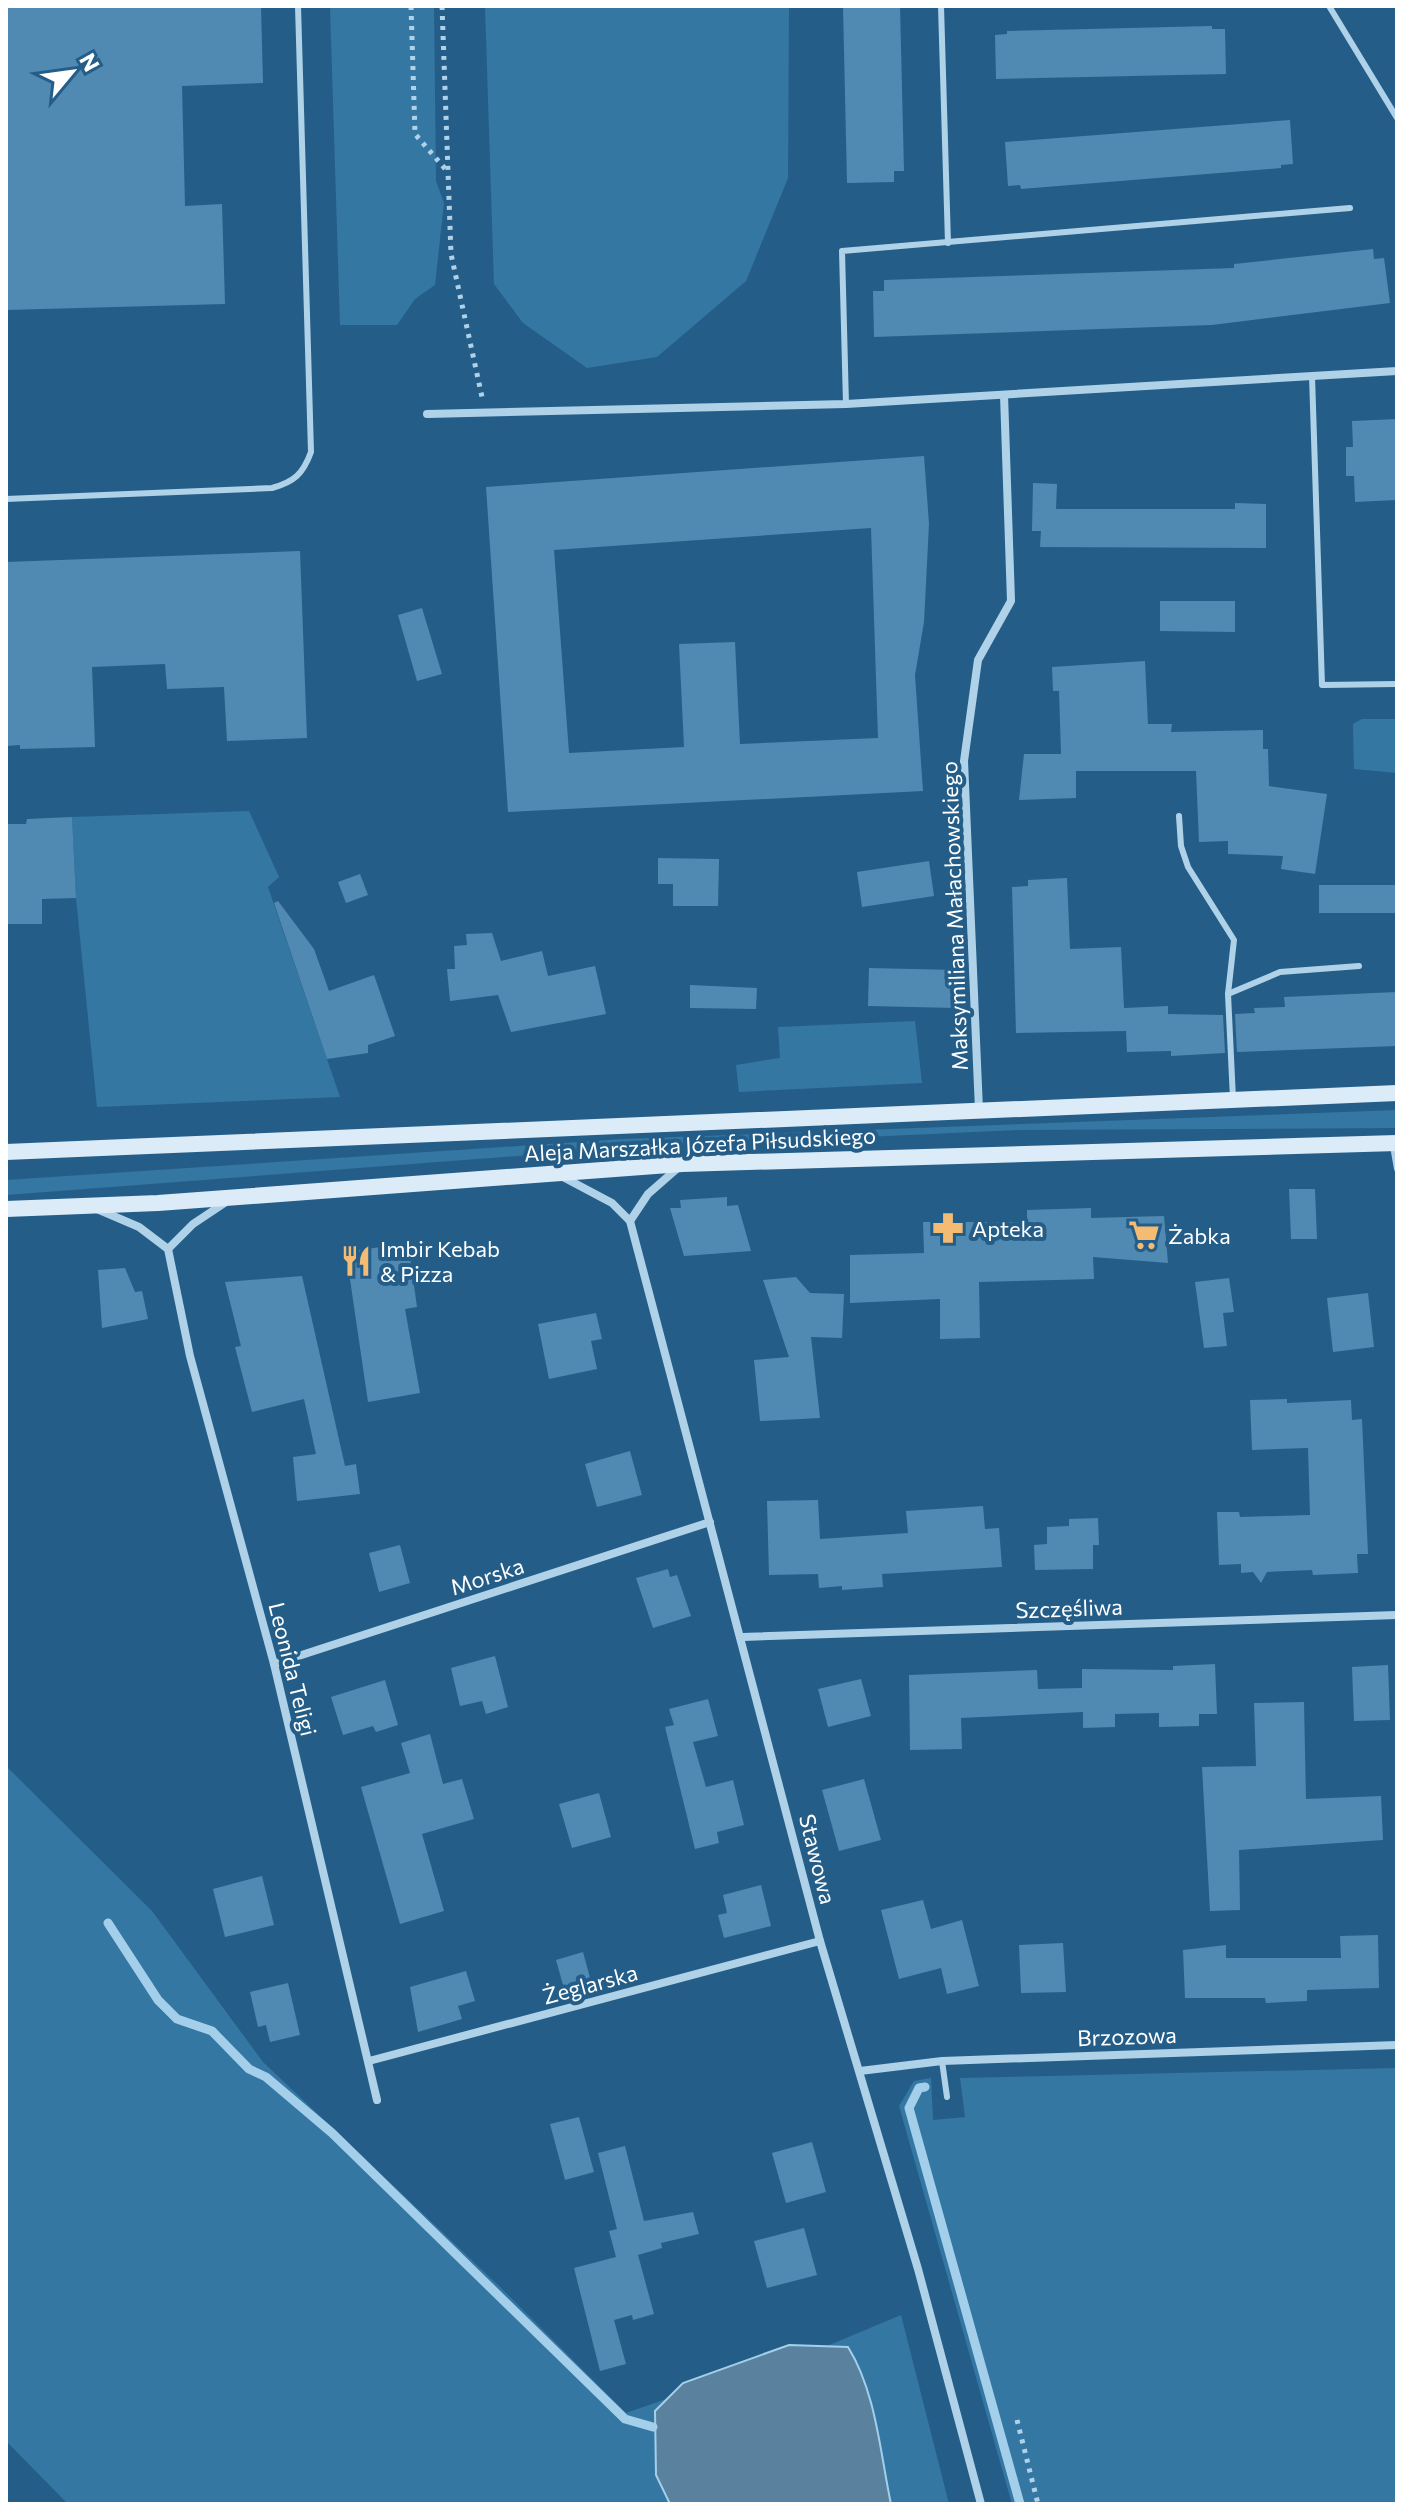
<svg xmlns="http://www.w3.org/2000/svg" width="1403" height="2510" font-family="Commissioner,sans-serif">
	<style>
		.green { fill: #3577a3 }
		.water { fill: #5a829e; stroke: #a4cfea; stroke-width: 2 }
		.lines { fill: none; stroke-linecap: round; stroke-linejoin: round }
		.stream { stroke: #a4cfea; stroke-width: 9 }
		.building { fill: #508ab2; fill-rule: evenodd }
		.path { stroke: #b0d2e9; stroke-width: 5; stroke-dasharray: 4 6; stroke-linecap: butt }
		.lane { stroke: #b0d2e9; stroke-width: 6 }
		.street { stroke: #b0d2e9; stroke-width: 8 }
		.secondary { stroke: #dbebf8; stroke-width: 16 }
		.labels { text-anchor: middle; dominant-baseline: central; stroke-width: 8; stroke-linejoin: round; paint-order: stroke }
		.street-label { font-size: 22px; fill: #fff; stroke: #245e88 }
		.poi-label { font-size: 22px; fill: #fff; stroke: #245e88; text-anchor: start }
	</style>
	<rect width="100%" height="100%" fill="#245e88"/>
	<g class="green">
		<path d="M 330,6 L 434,6 L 436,181 L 444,203 L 435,285 L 415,299 L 397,325 L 340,325 Z"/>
		<path d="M 485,6 L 789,6 L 788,178 L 746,281 L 657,357 L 587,368 L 523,323 L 494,284 Z"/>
		<path d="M 1362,719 L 1397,719 L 1397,773 L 1354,769 L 1353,724 Z"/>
		<path d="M 249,811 L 279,877 L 268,887 L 340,1097 L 97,1107 L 76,898 L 72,817 Z"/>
		<path d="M 915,1021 L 922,1083 L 739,1092 L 736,1065 L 780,1058 L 778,1027 Z"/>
		<path d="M 1397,1110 L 1397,1128 L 1018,1130 L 608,1149 L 6,1195 L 6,1180 L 623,1139 Z"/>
		<path d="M 6,1766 L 152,1911 L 263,2062 L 499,2286 L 626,2413 L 669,2398 L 656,2411 L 656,2475 L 670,2504 L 68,2504 L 6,2441 Z"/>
		<path d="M 1397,2068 L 1397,2504 L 1012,2504 L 899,2106 L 914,2081 L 931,2078 L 933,2120 L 965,2117 L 960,2078 Z"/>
		<path d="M 901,2315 L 949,2504 L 891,2504 L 875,2418 L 857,2362 L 827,2346 Z"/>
	</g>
	<path class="water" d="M 789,2345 L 848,2347 C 876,2392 880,2452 891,2504 L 670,2504 L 656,2475 L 655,2411 L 683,2383 Z"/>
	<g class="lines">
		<g class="stream">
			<path d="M 108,1923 L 158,2000 L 177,2019 L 212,2031 L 249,2069 L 266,2077 L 332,2133 L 625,2419 L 653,2427"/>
			<path d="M 925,2087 L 919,2088 L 909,2108 L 1020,2504"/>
		</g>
	</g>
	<g class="building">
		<path d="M 6,6 L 261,6 L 263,83 L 182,86 L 185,206 L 222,204 L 225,304 L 6,310 Z"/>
		<path d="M 900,6 L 904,171 L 894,171 L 894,182 L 847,183 L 843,7 Z"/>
		<path d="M 1212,26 L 1212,29 L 1225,29 L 1226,74 L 996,79 L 995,35 L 1007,34 L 1007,31 Z"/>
		<path d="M 1290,120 L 1293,164 L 1281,165 L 1281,168 L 1021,189 L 1020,185 L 1008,186 L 1005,142 Z"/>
		<path d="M 1373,249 L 1374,259 L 1384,258 L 1390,303 L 1212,325 L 874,337 L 873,291 L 884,291 L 884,280 L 1234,268 L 1234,264 Z"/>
		<path d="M 1397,419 L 1397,500 L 1355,502 L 1354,476 L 1346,476 L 1346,447 L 1353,447 L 1352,421 Z"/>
		<path d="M 924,456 L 929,524 L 924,622 L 915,675 L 923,791 L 508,812 L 486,487 ZM 871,528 L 878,738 L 740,744 L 735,642 L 679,644 L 684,747 L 569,753 L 554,550 Z"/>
		<path d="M 1033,483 L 1057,484 L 1056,509 L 1235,509 L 1235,503 L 1266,504 L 1266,548 L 1040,547 L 1041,531 L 1032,531 Z"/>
		<path d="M 300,551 L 307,738 L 227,741 L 224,687 L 167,689 L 165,664 L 92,667 L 95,747 L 20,749 L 20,745 L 6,746 L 6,562 Z"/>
		<path d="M 1160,601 L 1235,601 L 1235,632 L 1160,631 Z"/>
		<path d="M 422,608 L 442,674 L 417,681 L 398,615 Z"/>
		<path d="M 1145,661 L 1148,724 L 1172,724 L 1171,732 L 1263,730 L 1263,749 L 1268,749 L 1269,786 L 1327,794 L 1315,874 L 1281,869 L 1283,856 L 1228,854 L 1228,841 L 1199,842 L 1196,771 L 1076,771 L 1076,798 L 1019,800 L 1024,754 L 1061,754 L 1059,691 L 1053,691 L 1052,667 Z"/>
		<path d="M 72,817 L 76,898 L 42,899 L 42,924 L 6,924 L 6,824 L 26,824 L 27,819 Z"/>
		<path d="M 658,858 L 719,859 L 718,906 L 673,906 L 673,884 L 658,884 Z"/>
		<path d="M 929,861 L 934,896 L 862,907 L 857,872 Z"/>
		<path d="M 360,874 L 368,895 L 346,903 L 338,882 Z"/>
		<path d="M 1067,878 L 1070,949 L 1121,947 L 1124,1008 L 1168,1006 L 1168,1014 L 1223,1015 L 1225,1053 L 1171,1056 L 1171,1051 L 1127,1052 L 1126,1031 L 1016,1033 L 1012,887 L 1028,886 L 1028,880 Z"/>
		<rect x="1319" y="885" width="78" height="28"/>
		<path d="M 278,901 L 314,949 L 329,991 L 374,975 L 395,1036 L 368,1045 L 368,1053 L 327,1059 L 274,903 Z"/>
		<path d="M 492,933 L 501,961 L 542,951 L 548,976 L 595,966 L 606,1014 L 511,1032 L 498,995 L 450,1001 L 447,969 L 455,969 L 454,946 L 467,945 L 466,934 Z"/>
		<path d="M 869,968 L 957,970 L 956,1008 L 868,1006 Z"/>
		<path d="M 690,985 L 757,988 L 756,1009 L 690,1008 Z"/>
		<path d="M 1397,992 L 1397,1046 L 1237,1052 L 1235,1014 L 1255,1013 L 1254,1008 L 1285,1007 L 1284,997 Z"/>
		<path d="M 1289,1189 L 1315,1189 L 1317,1239 L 1291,1239 Z"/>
		<path d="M 727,1197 L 727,1206 L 738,1205 L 751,1251 L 684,1256 L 670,1208 L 681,1208 L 680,1200 Z"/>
		<path d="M 1091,1208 L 1091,1218 L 1164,1216 L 1168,1263 L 1093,1257 L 1094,1279 L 979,1282 L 980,1338 L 940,1339 L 940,1299 L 850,1303 L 850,1255 L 924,1253 L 923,1222 L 1027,1222 L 1027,1210 Z"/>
		<path d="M 408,1243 L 417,1307 L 405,1309 L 420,1393 L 368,1402 L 346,1252 Z"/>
		<path d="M 125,1268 L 135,1292 L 142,1291 L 148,1319 L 102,1328 L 98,1270 Z"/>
		<path d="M 302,1276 L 345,1466 L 356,1464 L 360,1494 L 297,1501 L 293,1457 L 316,1454 L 304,1399 L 252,1412 L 235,1347 L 241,1346 L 225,1282 Z"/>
		<path d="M 796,1277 L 810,1293 L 844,1294 L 842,1338 L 811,1337 L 820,1418 L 760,1421 L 754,1360 L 789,1357 L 763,1280 Z"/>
		<path d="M 1229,1278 L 1234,1312 L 1223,1313 L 1227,1346 L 1204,1348 L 1195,1282 Z"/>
		<path d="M 1368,1293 L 1374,1347 L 1333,1352 L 1327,1298 Z"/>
		<path d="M 596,1313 L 602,1339 L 591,1341 L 597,1369 L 549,1379 L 538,1324 Z"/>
		<path d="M 1287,1399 L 1287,1403 L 1351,1400 L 1352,1420 L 1362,1419 L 1368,1554 L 1357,1554 L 1358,1573 L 1313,1575 L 1312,1570 L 1267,1572 L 1261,1583 L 1253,1572 L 1241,1573 L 1241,1564 L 1219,1565 L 1217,1512 L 1239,1512 L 1240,1517 L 1310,1515 L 1308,1448 L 1252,1450 L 1250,1400 Z"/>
		<path d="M 630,1451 L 642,1495 L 597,1507 L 585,1464 Z"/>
		<path d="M 818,1500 L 820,1539 L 908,1533 L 906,1511 L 983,1506 L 985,1529 L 999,1528 L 1002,1567 L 882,1574 L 883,1587 L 842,1590 L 842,1586 L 819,1588 L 818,1574 L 769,1575 L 767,1501 Z"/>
		<path d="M 1098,1518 L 1099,1545 L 1093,1545 L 1093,1569 L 1035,1570 L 1034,1545 L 1047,1544 L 1047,1527 L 1069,1526 L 1069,1519 Z"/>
		<path d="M 400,1545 L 410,1583 L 379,1592 L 369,1553 Z"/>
		<path d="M 668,1569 L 670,1577 L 677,1575 L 691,1616 L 653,1628 L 636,1578 Z"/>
		<path d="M 495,1656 L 508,1707 L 486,1714 L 482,1701 L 460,1706 L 451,1668 Z"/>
		<path d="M 1215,1664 L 1217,1714 L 1199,1714 L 1199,1726 L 1159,1727 L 1159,1713 L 1115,1714 L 1115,1727 L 1083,1728 L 1083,1712 L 961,1718 L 962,1749 L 910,1750 L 909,1675 L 1037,1670 L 1038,1689 L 1082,1688 L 1082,1669 L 1173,1670 L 1173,1666 Z"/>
		<path d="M 1388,1665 L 1390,1720 L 1354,1721 L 1352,1667 Z"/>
		<path d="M 861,1679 L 871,1716 L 828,1727 L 818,1689 Z"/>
		<path d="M 385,1680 L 398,1725 L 376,1732 L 373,1726 L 343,1735 L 331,1697 Z"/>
		<path d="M 708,1699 L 718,1736 L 693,1742 L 706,1787 L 733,1780 L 744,1825 L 717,1832 L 719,1843 L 695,1849 L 665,1727 L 674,1725 L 669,1709 Z"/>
		<path d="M 1304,1702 L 1306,1799 L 1381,1796 L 1383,1840 L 1239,1850 L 1240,1910 L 1210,1911 L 1202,1767 L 1256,1766 L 1254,1703 Z"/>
		<path d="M 430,1734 L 443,1784 L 462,1779 L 474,1819 L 422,1834 L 444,1911 L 400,1924 L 361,1787 L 410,1773 L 401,1743 Z"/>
		<path d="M 864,1779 L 881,1840 L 839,1851 L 822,1790 Z"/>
		<path d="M 599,1793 L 611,1837 L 572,1848 L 559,1804 Z"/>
		<path d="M 262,1876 L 274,1925 L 225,1937 L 213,1889 Z"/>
		<path d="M 761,1885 L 771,1926 L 724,1938 L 718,1915 L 727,1913 L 723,1895 Z"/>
		<path d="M 923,1900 L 931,1929 L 962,1920 L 979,1986 L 947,1994 L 941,1968 L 899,1979 L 881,1910 Z"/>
		<path d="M 1378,1935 L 1379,1988 L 1307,1990 L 1307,2001 L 1266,2003 L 1265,1998 L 1185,1998 L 1183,1950 L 1226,1945 L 1226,1958 L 1341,1958 L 1340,1936 Z"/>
		<path d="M 1063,1943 L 1066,1992 L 1021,1993 L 1019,1945 Z"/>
		<path d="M 583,1952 L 592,1985 L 565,1992 L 556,1960 Z"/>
		<path d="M 466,1971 L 475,2001 L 458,2006 L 462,2019 L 418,2032 L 410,1987 Z"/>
		<path d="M 288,1983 L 300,2035 L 270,2042 L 266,2025 L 258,2027 L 250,1992 Z"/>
		<path d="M 579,2117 L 594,2172 L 565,2180 L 550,2124 Z"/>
		<path d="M 812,2142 L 826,2192 L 786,2203 L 772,2153 Z"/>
		<path d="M 625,2146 L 644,2221 L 693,2212 L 699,2234 L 661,2243 L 662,2248 L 638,2255 L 654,2314 L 633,2320 L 632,2315 L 614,2320 L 626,2364 L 600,2371 L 574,2268 L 616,2257 L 609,2231 L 617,2229 L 598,2153 Z"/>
		<path d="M 804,2228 L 817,2275 L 767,2288 L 754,2241 Z"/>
	</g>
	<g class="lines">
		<g class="path">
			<path d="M 411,6 L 415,134 L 447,171"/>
			<path d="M 442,6 L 451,254 L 482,397"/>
			<path d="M 1017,2420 L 1038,2504"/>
		</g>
		<g class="lane">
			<path d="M 941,6 L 948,243"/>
			<path d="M 1329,6 L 1397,118"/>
			<path d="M 1312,376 L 1322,685 L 1397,684"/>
			<path d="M 846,404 L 842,251 L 1350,208"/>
			<path d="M 6,499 L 272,488 C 294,482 303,474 311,452 L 298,6"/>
			<path d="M 1179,816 L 1181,846 L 1188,867 L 1234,940 L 1228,994 L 1233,1099"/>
			<path d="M 1228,994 L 1280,972 L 1359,966"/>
			<path d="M 1393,1146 L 1397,1169"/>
			<path d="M 942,2061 L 947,2097"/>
		</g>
		<g class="street">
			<path d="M 427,414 L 846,404 L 1397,371"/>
			<path d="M 979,1110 L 964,761 L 978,660 L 1011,601 L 1004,395"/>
			<path d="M 563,1177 L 612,1203 L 630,1221 L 820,1941 L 918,2269 L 981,2504"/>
			<path d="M 97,1209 L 139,1227 L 168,1249 L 190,1356 L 274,1664 L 377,2100"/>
			<path d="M 630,1221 L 648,1194 L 680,1166"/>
			<path d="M 168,1249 L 193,1224 L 226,1202"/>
			<path d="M 743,1637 L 1397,1615"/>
			<path d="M 274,1664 L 710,1522"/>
			<path d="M 369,2061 L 820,1941"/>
			<path d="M 860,2071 L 942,2061 L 1397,2045"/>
		</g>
		<g class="secondary">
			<path d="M 6,1152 L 1397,1093"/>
			<path d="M 6,1209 L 158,1203 L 682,1164 L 1397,1143"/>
		</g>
	</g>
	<defs>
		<symbol id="pharmacy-bare" viewBox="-9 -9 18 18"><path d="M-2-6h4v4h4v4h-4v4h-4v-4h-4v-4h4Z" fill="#f4bc73" stroke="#245e88" stroke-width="2.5" paint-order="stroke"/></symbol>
		<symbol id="supermarket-bare" viewBox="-9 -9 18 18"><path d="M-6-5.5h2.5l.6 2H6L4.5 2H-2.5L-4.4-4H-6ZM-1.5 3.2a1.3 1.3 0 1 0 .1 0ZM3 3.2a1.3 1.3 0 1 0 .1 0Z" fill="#f4bc73" stroke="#245e88" stroke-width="2.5" paint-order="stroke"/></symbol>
		<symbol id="restaurant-bare" viewBox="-9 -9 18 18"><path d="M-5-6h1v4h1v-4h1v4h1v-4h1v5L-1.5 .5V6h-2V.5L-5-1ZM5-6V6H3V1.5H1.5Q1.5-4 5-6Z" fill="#f4bc73" stroke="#245e88" stroke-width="2.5" paint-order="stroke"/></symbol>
	</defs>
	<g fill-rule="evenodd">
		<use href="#pharmacy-bare" x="926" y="1206" width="44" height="44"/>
		<use href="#supermarket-bare" x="1122" y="1213" width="44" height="44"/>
		<use href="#restaurant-bare" x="334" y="1239" width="44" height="44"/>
	</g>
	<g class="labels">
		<g class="street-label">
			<text transform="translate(954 916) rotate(-92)">Maksymiliana Małachowskiego</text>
			<text transform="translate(700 1144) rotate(-3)">Aleja Marszałka Józefa Piłsudskiego</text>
			<text transform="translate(487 1576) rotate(-18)">Morska</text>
			<text transform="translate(1069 1608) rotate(-2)">Szczęśliwa</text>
			<text transform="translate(293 1669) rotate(76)">Leonida Teligi</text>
			<text transform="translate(818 1859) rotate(76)">Stawowa</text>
			<text transform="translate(590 1984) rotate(-15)">Żeglarska</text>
			<text transform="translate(1127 2036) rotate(-2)">Brzozowa</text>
		</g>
		<g class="poi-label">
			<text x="972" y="1228">Apteka</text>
			<text x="1168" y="1235">Żabka</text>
			<text x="380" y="1248">Imbir Kebab<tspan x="380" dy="25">&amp; Pizza</tspan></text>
		</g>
	</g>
	<rect width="1403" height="2510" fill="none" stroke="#ffffff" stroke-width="16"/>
	<g transform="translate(72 72) rotate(61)" stroke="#245e88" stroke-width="6" paint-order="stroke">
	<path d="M0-6L14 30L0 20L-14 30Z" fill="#ffffff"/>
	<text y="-12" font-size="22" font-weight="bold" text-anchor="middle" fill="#ffffff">N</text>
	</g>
</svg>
